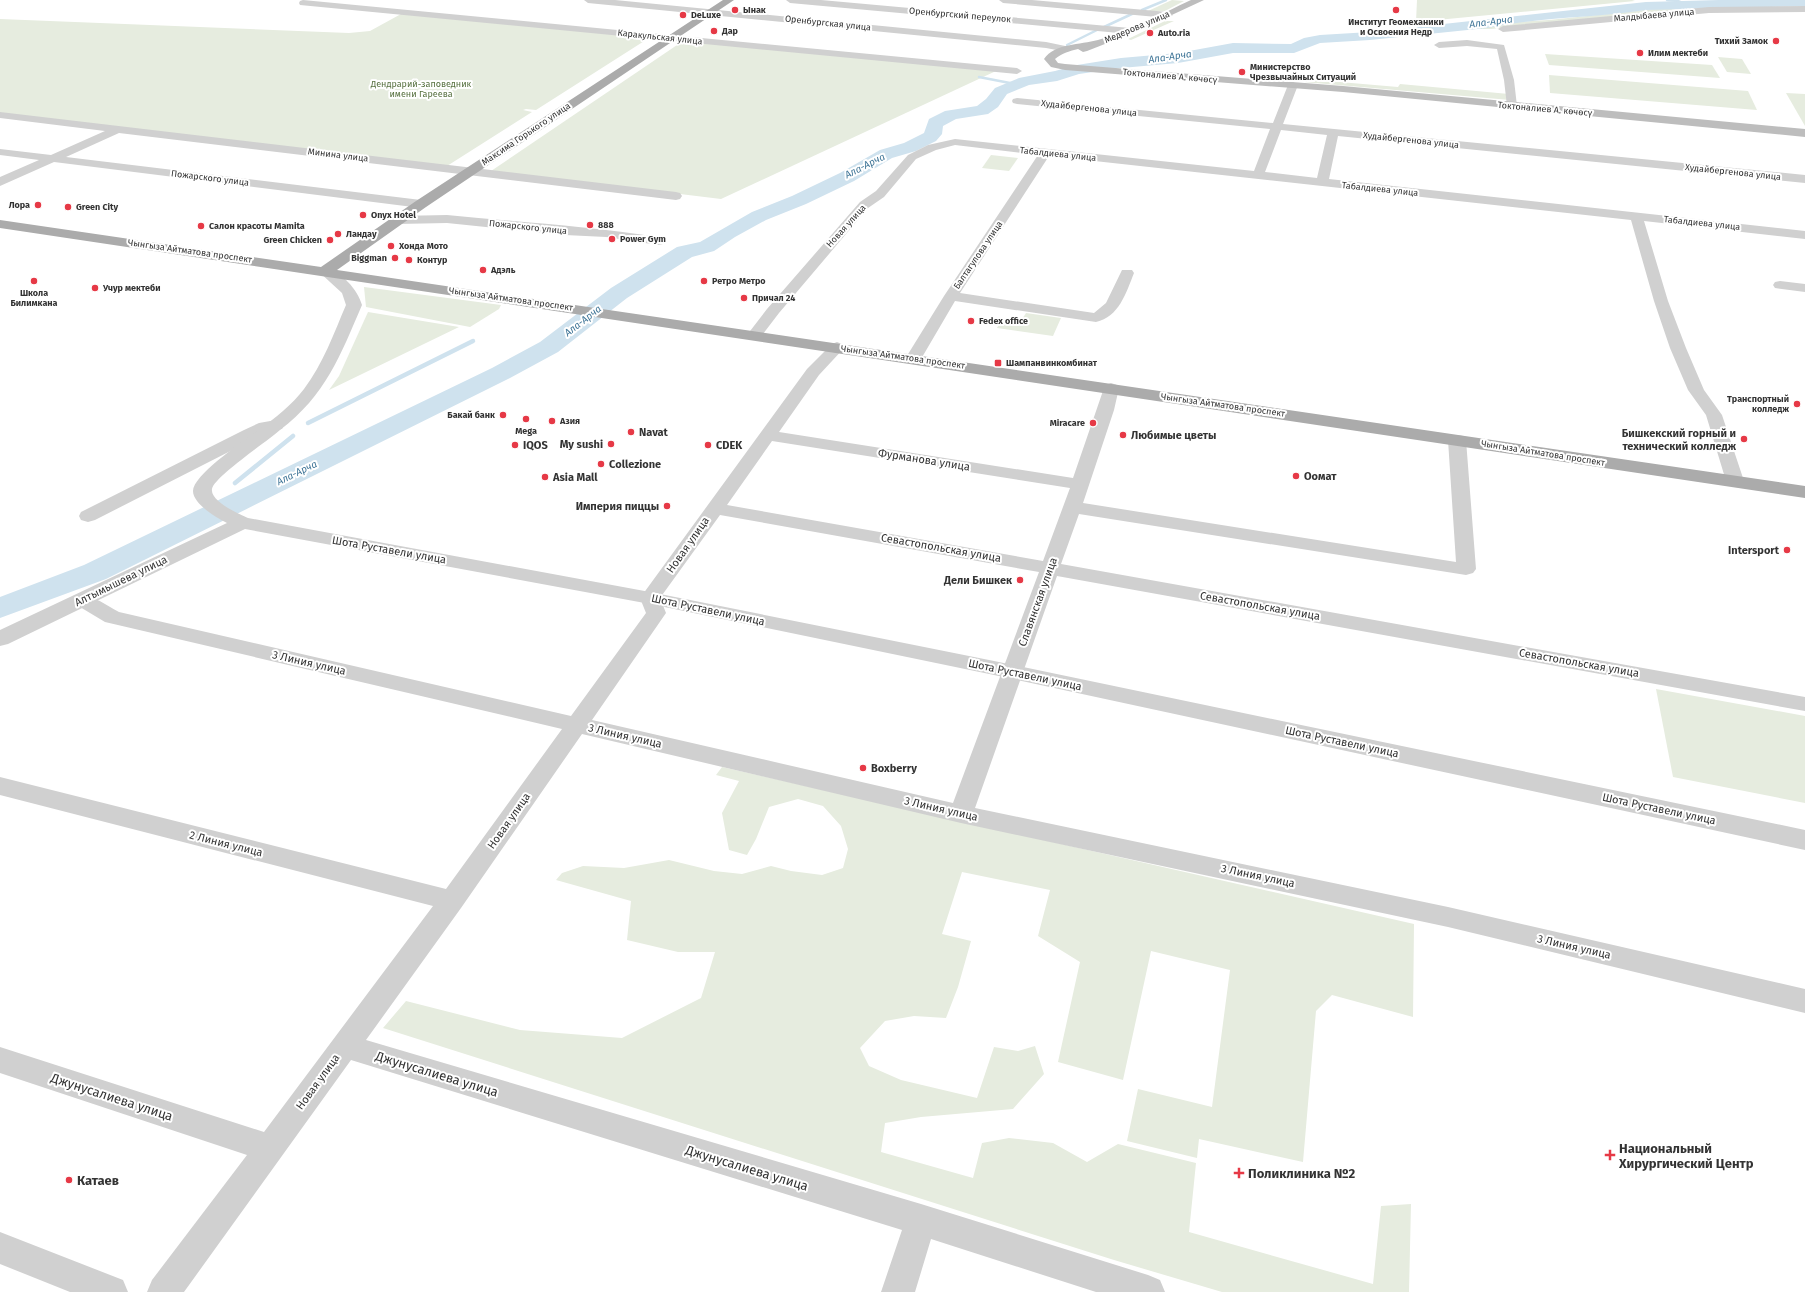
<svg xmlns="http://www.w3.org/2000/svg" width="1805" height="1292" font-family="'Fira Sans',sans-serif">
	<style>
		.green { fill: #e6ecdf }
		.lines { fill: none; stroke-linecap: round; stroke-linejoin: round }
		.stream-far1 { stroke: #cfe2ee; stroke-width: 2.5 }
		.stream { stroke: #cfe2ee; stroke-width: 4.5 }
		.river { fill: #cfe2ee; fill-rule: evenodd }
		.minor { fill: #d0d0d0; fill-rule: evenodd }
		.tertiary { fill: #d0d0d0; fill-rule: evenodd }
		.secondary { fill: #bdbdbd; fill-rule: evenodd }
		.primary { fill: #ababab; fill-rule: evenodd }
		.poi-dot { fill: #e63946; stroke: #fff; stroke-width: 1.5 }
		.labels { text-anchor: middle; dominant-baseline: central; stroke-width: 4; stroke-linejoin: round; paint-order: stroke }
		.far-poi-label { font-size: 9px; font-weight: bold; fill: #333; stroke: #fff; text-anchor: start }
		.far-street-label { font-size: 9px; fill: #333; stroke: #fff }
		.far-park-label { font-size: 9px; fill: #56703f; stroke: #fff }
		.far-water-label { font-size: 10px; font-style: italic; fill: #3f7597; stroke: #fff }
		.poi-label { font-size: 11px; font-weight: bold; fill: #333; stroke: #fff; text-anchor: start }
		.street-label { font-size: 11px; fill: #333; stroke: #fff }
		.near-street-label { font-size: 13px; fill: #333; stroke: #fff }
		.near-poi-label { font-size: 13px; font-weight: bold; fill: #333; stroke: #fff; text-anchor: start }
	</style>
	<rect width="100%" height="100%" fill="#fff"/>
	<g class="green">
		<path d="M 1172,0 L 1184,1 L 1165,11 L 1148,11 Z"/>
		<path d="M 1417,0 L 1632,0 L 1635,1 L 1416,22 Z"/>
		<path d="M 1663,8 L 1685,11 L 1491,29 L 1463,29 L 1515,22 L 1549,20 Z"/>
		<path d="M 401,14 L 649,38 L 536,110 L 526,109 L 523,110 L 532,112 L 447,166 L 0,113 L 0,19 L 349,33 L 370,31 Z"/>
		<path d="M 1165,21 L 1174,21 L 1131,40 L 1128,39 Z"/>
		<path d="M 683,41 L 996,71 L 721,199 L 491,171 Z"/>
		<path d="M 1545,54 L 1712,65 L 1720,78 L 1549,65 Z"/>
		<path d="M 1718,57 L 1742,59 L 1751,74 L 1727,72 Z"/>
		<path d="M 1549,75 L 1748,91 L 1757,110 L 1550,93 Z"/>
		<path d="M 1293,78 L 1398,87 L 1400,84 L 1509,94 L 1510,100 L 1292,81 Z"/>
		<path d="M 1786,93 L 1805,94 L 1805,126 Z"/>
		<path d="M 991,155 L 1018,158 L 1009,171 L 982,168 Z"/>
		<path d="M 364,287 L 501,305 L 499,309 L 470,327 L 366,307 Z"/>
		<path d="M 368,312 L 459,327 L 329,390 L 339,376 Z"/>
		<path d="M 1026,313 L 1061,318 L 1053,336 L 997,328 L 1002,318 L 1021,321 Z"/>
		<path d="M 1656,689 L 1805,716 L 1805,803 L 1673,777 Z"/>
		<path d="M 722,767 L 1414,924 L 1413,1017 L 1332,995 L 1316,1011 L 1303,1162 L 1199,1139 L 1197,1158 L 1127,1141 L 1138,1089 L 1212,1107 L 1230,970 L 1151,951 L 1123,1080 L 1058,1062 L 1080,962 L 1038,936 L 1050,890 L 962,872 L 942,934 L 971,941 L 958,987 L 946,1018 L 914,1016 L 885,1021 L 860,1048 L 869,1066 L 901,1080 L 977,1098 L 994,1047 L 1018,1051 L 1035,1046 L 1044,1074 L 1013,1109 L 921,1117 L 885,1123 L 881,1152 L 973,1178 L 982,1143 L 1009,1138 L 1053,1143 L 1087,1162 L 1118,1144 L 1196,1163 L 1189,1232 L 1373,1284 L 1381,1206 L 1411,1204 L 1409,1292 L 1222,1292 L 1114,1260 L 383,1028 L 406,1001 L 520,1030 L 622,1038 L 701,998 L 715,952 L 678,952 L 627,940 L 631,901 L 556,880 L 562,873 L 583,866 L 624,868 L 669,860 L 714,871 L 742,874 L 771,866 L 791,871 L 822,875 L 843,868 L 848,849 L 841,826 L 823,806 L 798,799 L 769,807 L 756,839 L 747,855 L 729,850 L 722,813 L 739,781 L 716,775 Z"/>
	</g>
	<g class="lines">
		<g class="stream-far1">
			<path d="M 1667,0 L 1678,1 L 1685,4"/>
			<path d="M 1142,10 L 1166,0"/>
			<path d="M 1104,27 L 1134,13"/>
			<path d="M 1067,45 L 1099,29"/>
			<path d="M 979,77 L 1015,84"/>
		</g>
		<g class="stream">
			<path d="M 308,423 L 473,341"/>
			<path d="M 235,483 L 293,436"/>
		</g>
		<path class="river" d="M 1719,0 L 1805,0 L 1805,6 L 1646,10 C 1593,18 1539,17 1487,28 L 1370,40 L 1320,43 L 1294,53 L 1233,53 L 1178,63 L 1121,68 L 1079,74 L 1057,81 L 1029,85 L 1007,94 L 998,107 L 988,114 L 956,119 L 943,126 L 942,134 L 936,141 L 916,151 L 892,158 L 854,181 L 806,204 L 766,220 L 735,237 L 714,251 L 692,257 L 627,298 L 558,352 L 510,378 L 106,579 L 0,618 L 0,597 L 84,565 L 492,368 L 540,342 L 611,288 L 677,247 L 700,242 L 752,212 L 792,196 L 840,173 L 880,150 L 904,143 L 924,133 L 929,119 L 945,111 L 977,106 L 986,99 L 995,88 L 1019,78 L 1055,71 L 1077,65 L 1121,58 L 1178,53 L 1233,43 L 1291,44 L 1304,38 L 1320,35 L 1370,32 L 1646,2 Z"/>
		<g class="minor">
			<path d="M 303,0 L 1017,68 L 1022,71 L 1017,74 L 300,5 L 299,3 L 300,1 Z"/>
			<path d="M 584,0 L 615,0 L 1046,42 L 1070,47 L 1072,49 L 1067,52 L 1046,48 L 588,3 Z"/>
			<path d="M 786,0 L 821,0 L 1130,28 L 1135,31 L 1130,34 L 790,3 Z"/>
			<path d="M 999,0 L 1032,0 L 1168,12 L 1173,15 L 1168,18 L 1003,3 Z"/>
			<path d="M 1805,6 L 1805,12 L 1709,13 L 1503,32 L 1498,29 L 1503,26 L 1709,7 Z"/>
			<path d="M 1467,40 L 1504,45 L 1514,80 L 1517,106 L 1516,108 L 1508,108 L 1507,106 L 1504,80 L 1497,49 L 1467,46 L 1439,48 L 1434,45 L 1439,42 Z"/>
			<path d="M 1293,82 L 1298,85 L 1283,124 L 1805,175 L 1805,183 L 1338,136 L 1329,179 L 1805,231 L 1805,239 L 1644,221 L 1668,301 L 1686,348 L 1704,390 L 1722,415 L 1744,481 L 1741,485 L 1735,486 L 1729,485 L 1726,481 L 1706,415 L 1688,390 L 1670,348 L 1654,301 L 1631,220 L 1049,156 L 960,293 L 1094,313 L 1106,303 L 1122,270 L 1132,270 L 1134,273 C 1126,293 1119,317 1096,322 L 955,301 L 921,359 L 919,362 L 913,364 L 907,362 L 905,359 L 944,296 L 1038,155 L 955,145 L 936,150 L 916,159 L 884,197 L 868,208 L 779,313 L 760,338 L 755,340 L 750,338 L 747,335 L 767,309 L 860,202 L 876,191 L 908,155 L 928,145 L 955,139 L 1254,171 L 1270,129 L 1017,104 L 1013,103 L 1012,101 L 1013,99 L 1017,98 L 1273,123 L 1288,85 ZM 1281,130 L 1327,135 L 1317,178 L 1265,172 Z"/>
			<path d="M 0,112 L 676,192 L 680,193 L 682,196 L 680,199 L 676,200 L 119,133 L 66,157 L 421,200 L 425,201 L 427,204 L 425,207 L 421,208 L 54,162 L 0,186 L 0,177 L 39,160 L 0,155 L 0,149 L 51,155 L 105,131 L 0,118 Z"/>
			<path d="M 447,215 C 517,222 588,226 658,237 L 663,238 L 665,241 L 663,244 L 658,245 L 606,237 L 565,235 L 447,223 L 398,224 L 393,223 L 392,220 L 393,217 L 398,216 Z"/>
			<path d="M 1780,281 L 1805,284 L 1805,292 L 1775,288 L 1773,285 L 1775,282 Z"/>
			<path d="M 837,342 L 842,344 L 845,347 L 819,375 L 779,432 L 1073,478 L 1105,385 L 1111,383 L 1117,385 L 1119,388 L 1114,410 L 1083,503 L 1456,562 L 1448,440 L 1451,436 L 1457,435 L 1463,436 L 1466,440 L 1476,569 L 1473,573 L 1466,575 L 1079,514 L 1061,564 L 1805,697 L 1805,711 L 1057,576 L 975,808 L 1448,907 L 1805,989 L 1805,1013 L 1448,927 L 961,823 L 582,734 L 461,908 L 366,1040 L 921,1204 L 1148,1275 L 1160,1280 L 1165,1292 L 1096,1292 L 931,1239 L 915,1292 L 881,1292 L 902,1230 L 351,1060 L 184,1292 L 147,1292 L 152,1280 L 247,1155 L 0,1073 L 0,1047 L 264,1132 L 433,906 L 0,795 L 0,777 L 446,889 L 562,729 L 105,622 L 75,604 L 72,600 L 75,596 C 90,592 105,605 119,612 L 571,716 L 646,613 L 640,598 L 643,594 L 807,369 L 832,344 ZM 772,441 L 1070,488 L 1043,561 L 727,505 ZM 720,515 L 1039,572 L 953,803 L 592,720 L 666,613 L 660,598 Z"/>
			<path d="M 276,420 L 282,421 L 284,425 L 282,429 L 270,431 L 256,438 L 95,520 L 88,522 L 81,520 L 79,516 L 81,512 L 244,430 L 259,423 Z"/>
			<path d="M 0,1232 L 123,1280 L 128,1292 L 70,1292 L 0,1264 Z"/>
		</g>
		<path class="tertiary" d="M 325,267 C 341,271 358,290 362,305 C 340,356 326,395 280,430 C 269,440 214,477 212,489 C 210,501 239,514 248,518 L 650,592 L 994,661 L 1805,830 L 1805,850 L 994,675 L 650,604 L 245,529 L 8,644 L 0,646 L 0,630 L 227,523 C 217,518 193,504 193,491 C 193,475 245,440 259,430 C 275,418 292,405 304,389 C 323,364 334,333 346,305 L 342,293 L 318,271 L 320,268 Z"/>
		<path class="secondary" d="M 1191,0 L 1204,0 L 1133,33 L 1087,51 L 1083,52 L 1078,49 C 1070,51 1062,53 1055,59 L 1058,63 L 1065,64 L 1343,86 L 1805,129 L 1805,137 L 1343,92 L 1065,70 L 1051,67 L 1044,59 C 1055,43 1080,45 1098,40 C 1130,31 1161,14 1191,0 Z"/>
		<path class="primary" d="M 723,0 L 734,0 L 426,207 L 337,270 L 1805,486 L 1805,498 L 0,228 L 0,220 L 321,267 L 416,201 Z"/>
	</g>
	<g class="poi-dot">
		<circle cx="735" cy="10" r="4"/>
		<circle cx="1396" cy="10" r="4"/>
		<circle cx="683" cy="15" r="4"/>
		<circle cx="714" cy="31" r="4"/>
		<circle cx="1150" cy="33" r="4"/>
		<circle cx="1776" cy="41" r="4"/>
		<circle cx="1640" cy="53" r="4"/>
		<circle cx="1242" cy="72" r="4"/>
		<circle cx="38" cy="205" r="4"/>
		<circle cx="68" cy="207" r="4"/>
		<circle cx="363" cy="215" r="4"/>
		<circle cx="590" cy="225" r="4"/>
		<circle cx="201" cy="226" r="4"/>
		<circle cx="338" cy="234" r="4"/>
		<circle cx="612" cy="239" r="4"/>
		<circle cx="330" cy="240" r="4"/>
		<circle cx="391" cy="246" r="4"/>
		<circle cx="395" cy="258" r="4"/>
		<circle cx="409" cy="260" r="4"/>
		<circle cx="483" cy="270" r="4"/>
		<circle cx="34" cy="281" r="4"/>
		<circle cx="704" cy="281" r="4"/>
		<circle cx="95" cy="288" r="4"/>
		<circle cx="744" cy="298" r="4"/>
		<circle cx="971" cy="321" r="4"/>
		<rect x="994" y="359" width="8" height="8" rx="2"/>
		<circle cx="1797" cy="404" r="4"/>
		<circle cx="503" cy="415" r="4"/>
		<circle cx="526" cy="419" r="4"/>
		<circle cx="552" cy="421" r="4"/>
		<circle cx="1093" cy="423" r="4"/>
		<circle cx="631" cy="432" r="4"/>
		<circle cx="1123" cy="435" r="4"/>
		<circle cx="1744" cy="439" r="4"/>
		<circle cx="611" cy="444" r="4"/>
		<circle cx="515" cy="445" r="4"/>
		<circle cx="708" cy="445" r="4"/>
		<circle cx="601" cy="464" r="4"/>
		<circle cx="1296" cy="476" r="4"/>
		<circle cx="545" cy="477" r="4"/>
		<circle cx="667" cy="506" r="4"/>
		<circle cx="1787" cy="550" r="4"/>
		<circle cx="1020" cy="580" r="4"/>
		<circle cx="863" cy="768" r="4"/>
		<path d="M1608 1149h4v4h4v4h-4v4h-4v-4h-4v-4h4z"/>
		<path d="M1237 1167h4v4h4v4h-4v4h-4v-4h-4v-4h4z"/>
		<circle cx="69" cy="1180" r="4"/>
	</g>
	<g class="labels">
		<g class="far-poi-label">
			<text x="743" y="10">Ынак</text>
			<text x="691" y="15">DeLuxe</text>
			<text x="1396" y="22" text-anchor="middle">Институт Геомеханики<tspan x="1396" dy="10">и Освоения Недр</tspan></text>
			<text x="722" y="31">Дар</text>
			<text x="1158" y="33">Auto.ria</text>
			<text x="1768" y="41" text-anchor="end">Тихий Замок</text>
			<text x="1648" y="53">Илим мектеби</text>
			<text x="1250" y="67">Министерство<tspan x="1250" dy="10">Чрезвычайных Ситуаций</tspan></text>
			<text x="30" y="205" text-anchor="end">Лора</text>
			<text x="76" y="207">Green City</text>
			<text x="371" y="215">Onyx Hotel</text>
			<text x="598" y="225">888</text>
			<text x="209" y="226">Салон красоты Mamita</text>
			<text x="346" y="234">Ландау</text>
			<text x="620" y="239">Power Gym</text>
			<text x="322" y="240" text-anchor="end">Green Chicken</text>
			<text x="399" y="246">Хонда Мото</text>
			<text x="387" y="258" text-anchor="end">Biggman</text>
			<text x="417" y="260">Контур</text>
			<text x="491" y="270">Адэль</text>
			<text x="712" y="281">Ретро Метро</text>
			<text x="103" y="288">Учур мектеби</text>
			<text x="34" y="293" text-anchor="middle">Школа<tspan x="34" dy="10">Билимкана</tspan></text>
			<text x="752" y="298">Причал 24</text>
			<text x="979" y="321">Fedex office</text>
			<text x="1006" y="363">Шампанвинкомбинат</text>
			<text x="1789" y="399" text-anchor="end">Транспортный<tspan x="1789" dy="10">колледж</tspan></text>
			<text x="495" y="415" text-anchor="end">Бакай банк</text>
			<text x="560" y="421">Азия</text>
			<text x="1085" y="423" text-anchor="end">Miracare</text>
			<text x="526" y="431" text-anchor="middle">Mega</text>
		</g>
		<g class="far-street-label">
			<text transform="translate(960 15) rotate(5)">Оренбургский переулок</text>
			<text transform="translate(1654 15) rotate(-5)">Малдыбаева улица</text>
			<text transform="translate(828 23) rotate(6)">Оренбургская улица</text>
			<text transform="translate(1137 27) rotate(-23)">Медерова улица</text>
			<text transform="translate(660 37) rotate(6)">Каракульская улица</text>
			<text transform="translate(1170 76) rotate(5)">Токтоналиев А. көчөсү</text>
			<text transform="translate(1089 108) rotate(6)">Худайбергенова улица</text>
			<text transform="translate(1545 109) rotate(5)">Токтоналиев А. көчөсү</text>
			<text transform="translate(526 134) rotate(-34)">Максима Горького улица</text>
			<text transform="translate(1411 140) rotate(6)">Худайбергенова улица</text>
			<text transform="translate(1058 154) rotate(6)">Табалдиева улица</text>
			<text transform="translate(338 155) rotate(7)">Минина улица</text>
			<text transform="translate(1733 172) rotate(6)">Худайбергенова улица</text>
			<text transform="translate(210 178) rotate(7)">Пожарского улица</text>
			<text transform="translate(1380 189) rotate(6)">Табалдиева улица</text>
			<text transform="translate(1702 223) rotate(6)">Табалдиева улица</text>
			<text transform="translate(846 226) rotate(-48)">Новая улица</text>
			<text transform="translate(528 227) rotate(6)">Пожарского улица</text>
			<text transform="translate(190 251) rotate(8)">Чынгыза Айтматова проспект</text>
			<text transform="translate(978 255) rotate(-56)">Балтагулова улица</text>
			<text transform="translate(511 299) rotate(8)">Чынгыза Айтматова проспект</text>
			<text transform="translate(903 357) rotate(8)">Чынгыза Айтматова проспект</text>
			<text transform="translate(1223 405) rotate(8)">Чынгыза Айтматова проспект</text>
			<text transform="translate(1543 453) rotate(9)">Чынгыза Айтматова проспект</text>
		</g>
		<g class="far-park-label">
			<text x="421" y="84">Дендрарий-заповедник<tspan x="421" dy="10">имени Гареева</tspan></text>
		</g>
		<g class="far-water-label">
			<text transform="translate(1491 22) rotate(-7)">Ала-Арча</text>
			<text transform="translate(1170 57) rotate(-8)">Ала-Арча</text>
			<text transform="translate(865 166) rotate(-27)">Ала-Арча</text>
			<text transform="translate(583 321) rotate(-38)">Ала-Арча</text>
			<text transform="translate(297 473) rotate(-26)">Ала-Арча</text>
		</g>
		<g class="poi-label">
			<text x="639" y="432">Navat</text>
			<text x="1736" y="433" text-anchor="end">Бишкекский горный и<tspan x="1736" dy="13">технический колледж</tspan></text>
			<text x="1131" y="435">Любимые цветы</text>
			<text x="603" y="444" text-anchor="end">My sushi</text>
			<text x="523" y="445">IQOS</text>
			<text x="716" y="445">CDEK</text>
			<text x="609" y="464">Cоllezione</text>
			<text x="1304" y="476">Оомат</text>
			<text x="553" y="477">Asia Mall</text>
			<text x="659" y="506" text-anchor="end">Империя пиццы</text>
			<text x="1779" y="550" text-anchor="end">Intersport</text>
			<text x="1012" y="580" text-anchor="end">Дели Бишкек</text>
			<text x="871" y="768">Boxberry</text>
		</g>
		<g class="street-label">
			<text transform="translate(924 460) rotate(9)">Фурманова улица</text>
			<text transform="translate(688 545) rotate(-55)">Новая улица</text>
			<text transform="translate(941 548) rotate(10)">Севастопольская улица</text>
			<text transform="translate(389 550) rotate(10)">Шота Руставели улица</text>
			<text transform="translate(121 581) rotate(-26)">Алтымышева улица</text>
			<text transform="translate(1038 602) rotate(-70)">Славянская улица</text>
			<text transform="translate(1260 606) rotate(10)">Севастопольская улица</text>
			<text transform="translate(708 610) rotate(12)">Шота Руставели улица</text>
			<text transform="translate(309 663) rotate(13)">3 Линия улица</text>
			<text transform="translate(1579 663) rotate(10)">Севастопольская улица</text>
			<text transform="translate(1025 675) rotate(12)">Шота Руставели улица</text>
			<text transform="translate(625 736) rotate(13)">3 Линия улица</text>
			<text transform="translate(1342 742) rotate(12)">Шота Руставели улица</text>
			<text transform="translate(941 809) rotate(13)">3 Линия улица</text>
			<text transform="translate(1659 809) rotate(12)">Шота Руставели улица</text>
			<text transform="translate(509 821) rotate(-55)">Новая улица</text>
			<text transform="translate(226 844) rotate(14)">2 Линия улица</text>
			<text transform="translate(1258 876) rotate(12)">3 Линия улица</text>
			<text transform="translate(1574 947) rotate(13)">3 Линия улица</text>
			<text transform="translate(318 1082) rotate(-54)">Новая улица</text>
		</g>
		<g class="near-street-label">
			<text transform="translate(437 1074) rotate(17)">Джунусалиева улица</text>
			<text transform="translate(112 1097) rotate(18)">Джунусалиева улица</text>
			<text transform="translate(747 1168) rotate(17)">Джунусалиева улица</text>
		</g>
		<g class="near-poi-label">
			<text x="1619" y="1148">Национальный<tspan x="1619" dy="15">Хирургический Центр</tspan></text>
			<text x="1248" y="1173">Поликлиника №2</text>
			<text x="77" y="1180">Катаев</text>
		</g>
	</g>
</svg>
